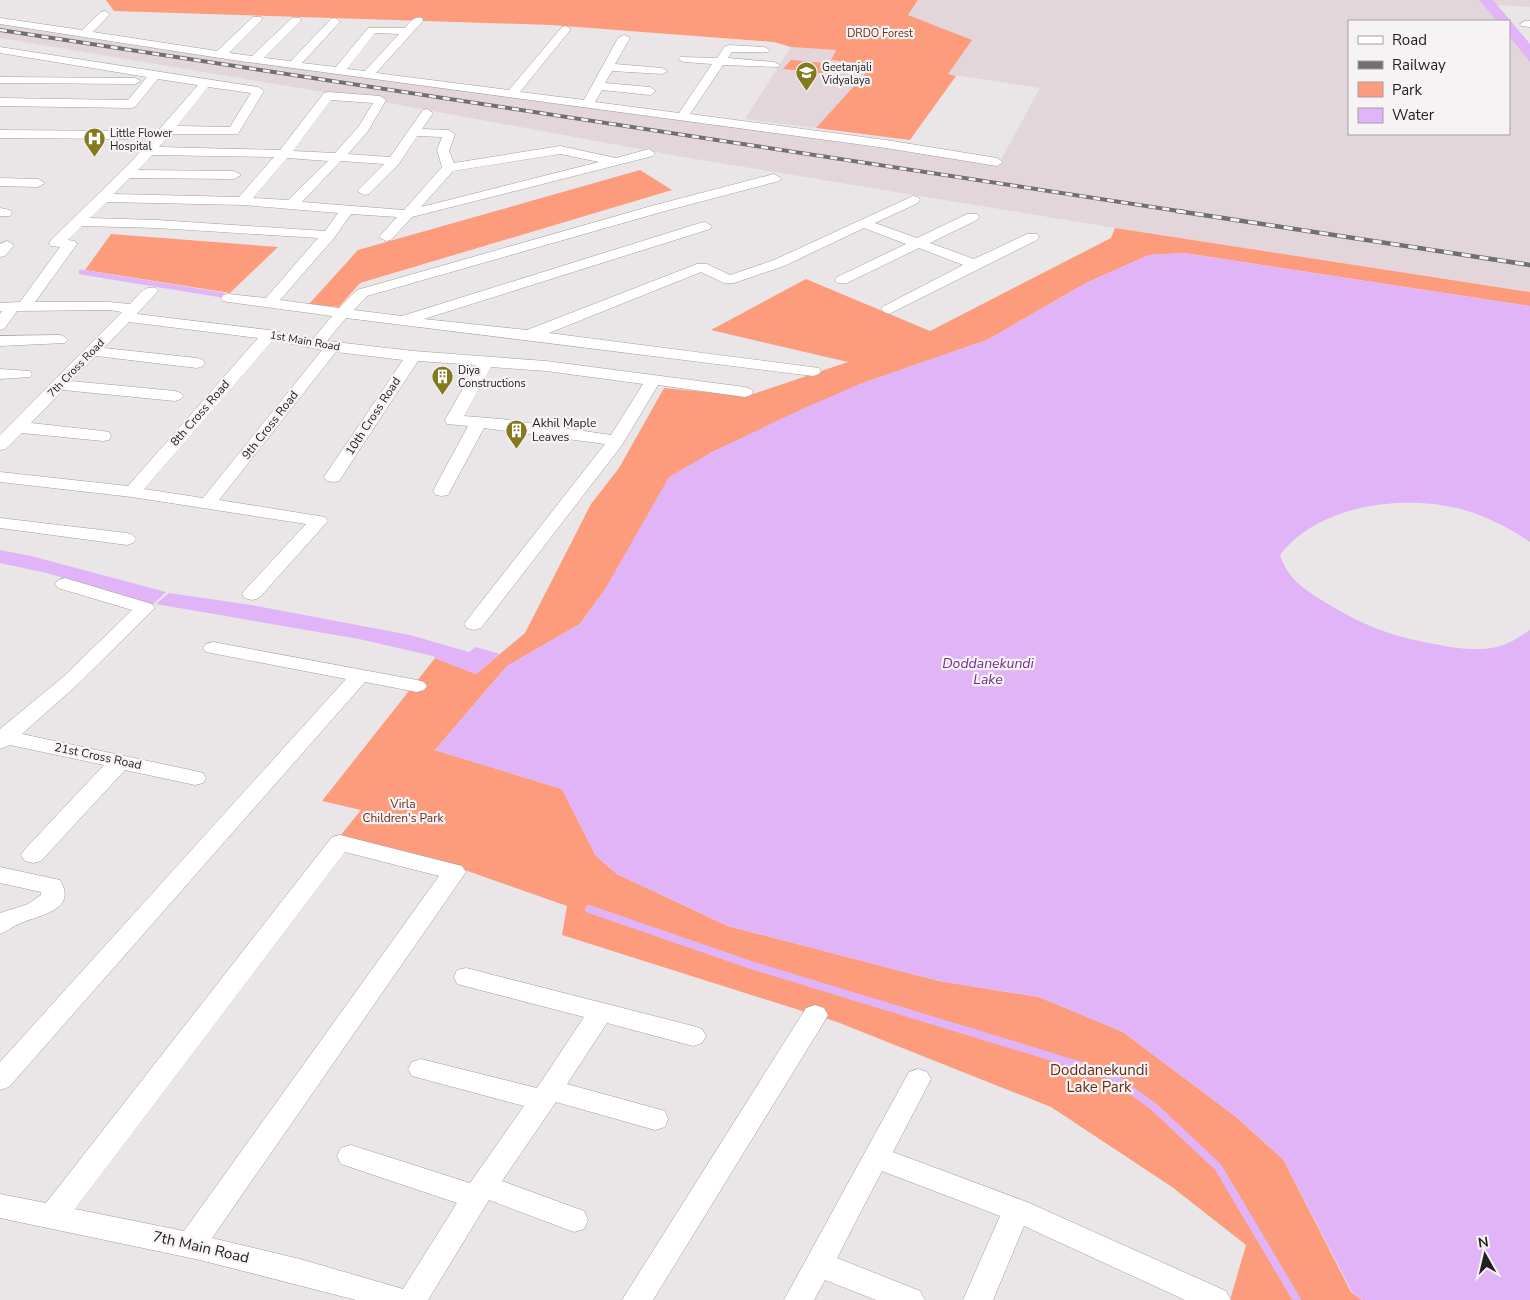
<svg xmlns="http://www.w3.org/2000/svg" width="1530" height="1300" font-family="'Nunito Sans',sans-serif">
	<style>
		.built { fill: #e3d6da; fill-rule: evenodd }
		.green { fill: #fd9c7c }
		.water { fill: #e0b4f6 }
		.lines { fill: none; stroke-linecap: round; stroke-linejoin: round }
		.stream-far1 { stroke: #e0b4f6; stroke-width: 5 }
		.stream { stroke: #e0b4f6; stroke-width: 8 }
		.minor-casing { stroke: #a19d9e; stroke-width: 1 }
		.minor { fill: #fff; fill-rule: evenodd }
		.rail-far1-casing { stroke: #716f6f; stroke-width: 4 }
		.rail-casing { stroke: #716f6f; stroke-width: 4.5 }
		.rail-far1 { stroke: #f7f3f4; stroke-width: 2.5; stroke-dasharray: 7; stroke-linecap: butt }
		.rail { stroke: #f7f3f4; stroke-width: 3; stroke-dasharray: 9; stroke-linecap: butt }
		.labels { text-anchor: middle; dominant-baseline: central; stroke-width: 4.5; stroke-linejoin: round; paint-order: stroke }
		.far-park-label { font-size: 11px; fill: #6b2d18; stroke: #f7f3f4 }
		.far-poi-label { font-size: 11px; fill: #232222; stroke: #f7f3f4; text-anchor: start }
		.far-street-label { font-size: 11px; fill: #232222; stroke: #f7f3f4 }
		.street-label { font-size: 12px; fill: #232222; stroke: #f7f3f4 }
		.poi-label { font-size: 12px; fill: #232222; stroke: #f7f3f4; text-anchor: start }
		.park-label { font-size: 12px; fill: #6b2d18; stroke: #f7f3f4 }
		.water-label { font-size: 14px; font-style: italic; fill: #712f8e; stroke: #f7f3f4 }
		.near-park-label { font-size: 15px; fill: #6b2d18; stroke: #f7f3f4 }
		.near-street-label { font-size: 15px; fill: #232222; stroke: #f7f3f4 }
	</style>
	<rect width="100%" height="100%" fill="#eae6e7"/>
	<g class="built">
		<path d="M 918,0 L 1530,0 L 1530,7 L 1497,5 L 1530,44 L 1530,292 L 1115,228 L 683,157 L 389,103 L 0,38 L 0,24 L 111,42 L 764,131 L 998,165 L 1040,88 L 948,74 L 908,15 ZM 1349,21 L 1509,21 L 1509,134 L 1349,134 Z"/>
		<path d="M 791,47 L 837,50 L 832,60 L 873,65 L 816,128 L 745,119 Z"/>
	</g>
	<g class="green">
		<path d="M 106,0 L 918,0 L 908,15 L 972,40 L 948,74 L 956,76 L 910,140 L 816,128 L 873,65 L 831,60 L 836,50 L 791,47 L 774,42 L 551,25 L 114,11 Z"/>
		<path d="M 791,60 L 837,64 L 829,74 L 783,69 Z"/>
		<path d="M 640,170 L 672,190 L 360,283 L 339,307 L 309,304 L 358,250 Z"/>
		<path d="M 1115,228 L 1530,292 L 1530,306 L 1184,253 L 1149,255 L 1086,283 L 987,340 L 860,384 L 712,452 L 604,591 L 580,624 L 507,666 L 435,750 L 562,789 L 596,856 L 617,874 L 728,926 L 939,981 L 1039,997 L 1123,1032 L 1235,1116 L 1283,1159 L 1351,1292 L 1362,1300 L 1230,1300 L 1246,1245 L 1172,1187 L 1051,1107 L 837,1022 L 562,935 L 567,906 L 459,868 L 340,836 L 361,810 L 322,801 L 435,658 L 476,674 L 525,633 L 591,504 L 619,468 L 664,388 L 747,396 L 848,362 L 711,330 L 806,279 L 930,331 L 1111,238 Z"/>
		<path d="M 111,234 L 278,247 L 230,293 L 85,270 Z"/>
	</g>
	<g class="water">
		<path d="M 1479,0 L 1493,0 L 1530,44 L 1530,62 L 1509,36 L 1509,21 L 1497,21 Z"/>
		<path d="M 1184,253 L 1530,306 L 1530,542 C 1511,529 1490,518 1468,511 C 1408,493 1320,503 1280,555 C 1287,578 1304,589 1323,601 C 1364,626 1392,637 1440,645 C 1459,649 1478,651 1497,647 C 1510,644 1519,637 1530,630 L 1530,1300 L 1362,1300 L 1352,1292 L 1283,1159 L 1235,1116 L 1123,1032 L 1039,997 L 939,981 L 728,926 L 617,874 L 596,856 L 562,789 L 435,750 L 507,666 L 580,624 L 604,591 L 669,477 L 712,452 L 802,409 L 860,384 L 987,340 L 1086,283 L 1149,255 Z"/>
		<path d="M 0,550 L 31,556 L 166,592 L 152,605 L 47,573 L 0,563 Z"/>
		<path d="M 169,593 L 251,605 L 410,635 L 469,652 L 476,647 L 500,654 L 476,674 L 435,658 L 433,656 L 359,639 L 156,604 Z"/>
	</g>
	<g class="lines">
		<path class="stream-far1" d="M 81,272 L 222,295"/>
		<path class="stream" d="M 589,909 L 754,966 L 1108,1074 L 1153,1106 L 1218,1167 L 1297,1300"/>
		<defs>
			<g id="minor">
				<path d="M 105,11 L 110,14 L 93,32 L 217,51 L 253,17 L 261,17 L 262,19 L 261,21 L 229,53 L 252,56 L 292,18 L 300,18 L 301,20 L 300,22 L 264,58 L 291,61 L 331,19 L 335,18 L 340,21 L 339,23 L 302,63 L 336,67 L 368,28 L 405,28 C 410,22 414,16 422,18 L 423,20 L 422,22 L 376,73 L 509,90 L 562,27 L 566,26 L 571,29 L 520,92 L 584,100 L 618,38 L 624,35 L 630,38 L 615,64 L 662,68 L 668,71 L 662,74 L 612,71 L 605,83 L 650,87 L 656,91 L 650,95 L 602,90 L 595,102 L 679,113 L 712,64 L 684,62 L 678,59 L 680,57 L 717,58 L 725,46 L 729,45 L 764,47 L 770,50 L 768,52 L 732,52 L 728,58 L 774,62 L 780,65 L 778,67 L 723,65 L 690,114 L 886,140 L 997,158 L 1003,162 L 997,166 L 886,148 L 233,60 L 0,24 L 0,18 L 82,30 L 101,12 ZM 375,33 L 399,34 L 365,71 L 347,69 Z"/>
				<path d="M 1525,21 L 1530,21 L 1530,27 L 1521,26 L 1520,24 Z"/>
				<path d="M 0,47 L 258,87 L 264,91 L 238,134 L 171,134 L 159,147 L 280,150 L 324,93 L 328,92 L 380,96 L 386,100 L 368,131 L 348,154 L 390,157 L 423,110 L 427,109 L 433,113 L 422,129 L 449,130 L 455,134 L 449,151 L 454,163 L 560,146 L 616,158 L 649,149 L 655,153 L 653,156 L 412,217 L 391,240 L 386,241 L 379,237 L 397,217 L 351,214 L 334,238 L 280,300 L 339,308 L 357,290 L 655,205 L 774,174 L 781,178 L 779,181 L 665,211 L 367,296 L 354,310 L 402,316 L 700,223 L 705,222 L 712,226 L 710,229 L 424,319 L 527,330 L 697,264 L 707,264 L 730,275 L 774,260 L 913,196 L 918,197 L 920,200 L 918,203 L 875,223 L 917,238 L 967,214 L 977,214 L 979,217 L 977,220 L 930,243 L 974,259 L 1027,234 L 1037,234 L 1039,237 L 1037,240 L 889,314 L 884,312 L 881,309 L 884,306 L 963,265 L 919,248 L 847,283 L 837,283 L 835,280 L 837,277 L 906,244 L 864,228 L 784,266 L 734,283 L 724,283 L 701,272 L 549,333 L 819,368 L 821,371 L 819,374 L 813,376 L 346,318 L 327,341 L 413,351 L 546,361 L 745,387 L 751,389 L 753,392 L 751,395 L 745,397 L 658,385 L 622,445 L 481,628 L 474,630 L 467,628 L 464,624 L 467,620 L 605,444 L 484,428 L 448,495 L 442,496 L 436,495 L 433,491 L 468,426 L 447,424 L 445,420 L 476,365 L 418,361 L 339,481 L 333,482 L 327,481 L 324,477 L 403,360 L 336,352 L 219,500 L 319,516 L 325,517 L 328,521 L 259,598 L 252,600 L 245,598 L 242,594 L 245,590 L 306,524 L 132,497 L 0,482 L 0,472 L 128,486 L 258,338 L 129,322 L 104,348 L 197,358 L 203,360 L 205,363 L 203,366 L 197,368 L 96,356 L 71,381 L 175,391 L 181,393 L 183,396 L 181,399 L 175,401 L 63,390 L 31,423 L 103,431 L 109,432 L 111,436 L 109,440 L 103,441 L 22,433 L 6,449 L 0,450 L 0,435 L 122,312 L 109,310 L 17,311 L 5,328 L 0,330 L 0,314 L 2,311 L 0,311 L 0,303 L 20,302 L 60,247 L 51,246 L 49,243 L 51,240 L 130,163 L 198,85 L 158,79 L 135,107 L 131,108 L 0,106 L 0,98 L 128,100 L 147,77 L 0,53 ZM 208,87 L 251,93 L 230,127 L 177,126 ZM 331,100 L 373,103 L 359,126 L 335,153 L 293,151 ZM 417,136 L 442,137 L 437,150 L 442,167 L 404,210 L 302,202 L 341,161 L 384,164 L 357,191 L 364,195 L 369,194 L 399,164 ZM 560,154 L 599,162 L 421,207 L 453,171 ZM 152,155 L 274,157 L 239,197 L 114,194 L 130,178 L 234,179 L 241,175 L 234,171 L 138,170 ZM 287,158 L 328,161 L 288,200 L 253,198 ZM 107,202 L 243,205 L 338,213 L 325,231 L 157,220 L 90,218 ZM 82,226 L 157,228 L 318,238 L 266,298 L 228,294 L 223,295 L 221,298 L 223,301 L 228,302 L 332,316 L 313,339 L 269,330 L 137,314 L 158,291 L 156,288 C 144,285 138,296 130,304 L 109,302 L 35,302 L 77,244 L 75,241 L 68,240 ZM 273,340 L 322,350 L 203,498 L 144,489 ZM 491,367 L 546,371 L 643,384 L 611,435 L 501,419 L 464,416 Z"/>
				<path d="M 0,77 L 135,78 L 141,81 L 135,84 L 0,83 Z"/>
				<path d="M 0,130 L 128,131 L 134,135 L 128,139 L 0,138 Z"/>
				<path d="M 0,178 L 38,179 L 45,183 L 38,187 L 0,186 Z"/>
				<path d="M 0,208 L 10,210 L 12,213 L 10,216 L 0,216 Z"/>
				<path d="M 7,241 L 14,245 L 5,256 L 0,257 L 0,244 Z"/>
				<path d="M 60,335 L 65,337 L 68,340 L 65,343 L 0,346 L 0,336 Z"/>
				<path d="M 0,369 L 30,371 L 32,374 L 30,377 L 0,379 Z"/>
				<path d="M 0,518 L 127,533 L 133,535 L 136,539 L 133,543 L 127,545 L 0,528 Z"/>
				<path d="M 65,578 L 152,604 L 155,608 L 77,685 L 22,734 L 195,771 L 203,773 L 206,778 L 203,783 L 195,785 L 125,770 L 41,861 L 33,863 L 25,861 L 21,855 L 25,849 L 104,765 L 10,745 L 0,749 L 0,729 L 63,677 L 132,610 L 58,588 L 55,584 L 58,580 Z"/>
				<path d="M 213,642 L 417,680 L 424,682 L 427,686 L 424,690 L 417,692 L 365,682 L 9,1087 L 0,1090 L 0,1062 L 346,679 L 206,652 L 203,648 L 206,644 Z"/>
				<path d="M 340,835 L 462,866 L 466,872 L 212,1238 L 300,1259 L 403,1289 L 457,1203 L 341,1164 L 337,1156 L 341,1148 L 351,1145 L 470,1183 L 524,1106 L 412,1076 L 408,1069 L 412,1062 L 421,1059 L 537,1088 L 584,1017 L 457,984 L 454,977 L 457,970 L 466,968 L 693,1026 L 702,1029 L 706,1036 L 702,1043 L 693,1046 L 607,1023 L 567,1084 L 665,1111 L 668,1119 L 665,1127 L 655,1130 L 556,1102 L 502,1181 L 584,1211 L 588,1220 L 584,1229 L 574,1232 L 489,1200 L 428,1300 L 356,1300 L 200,1260 L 0,1218 L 0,1194 L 46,1203 L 332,837 ZM 345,852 L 439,876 L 184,1231 L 75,1209 Z"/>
				<path d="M 0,867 L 60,880 C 78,910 40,915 21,923 C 13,926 8,931 0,934 L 0,913 L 28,904 L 41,895 L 41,892 L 0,883 Z"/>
				<path d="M 815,1005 L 824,1008 L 828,1015 L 824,1022 L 653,1300 L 622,1300 L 806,1008 Z"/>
				<path d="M 918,1069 L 927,1072 L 931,1079 L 893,1152 L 1027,1202 L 1226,1291 L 1231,1300 L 1185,1300 L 1024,1226 L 993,1300 L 963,1300 L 1000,1216 L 882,1171 L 837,1258 L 920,1291 L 925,1300 L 876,1300 L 825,1280 L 814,1300 L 784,1300 L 909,1072 Z"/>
			</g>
		</defs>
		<use href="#minor" class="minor-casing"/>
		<use href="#minor" class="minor"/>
		<defs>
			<path id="rail-far1" d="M 0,30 L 1185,212"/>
			<path id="rail" d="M 1177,211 L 1530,265"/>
		</defs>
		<use href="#rail-far1" class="rail-far1-casing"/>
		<use href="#rail" class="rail-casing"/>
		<use href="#rail-far1" class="rail-far1"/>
		<use href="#rail" class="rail"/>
	</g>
	<defs>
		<symbol id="school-pin" viewBox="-11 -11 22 30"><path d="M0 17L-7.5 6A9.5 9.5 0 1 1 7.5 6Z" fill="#83791f" stroke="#f7f3f4"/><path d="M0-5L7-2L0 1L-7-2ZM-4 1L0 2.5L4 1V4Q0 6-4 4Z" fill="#fff"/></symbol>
		<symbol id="hospital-pin" viewBox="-11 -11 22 30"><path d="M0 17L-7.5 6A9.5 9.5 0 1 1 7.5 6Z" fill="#83791f" stroke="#f7f3f4"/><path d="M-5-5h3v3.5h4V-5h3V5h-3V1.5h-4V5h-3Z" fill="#fff"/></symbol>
		<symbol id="building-pin" viewBox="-11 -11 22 30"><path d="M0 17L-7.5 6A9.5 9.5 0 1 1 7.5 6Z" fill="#83791f" stroke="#f7f3f4"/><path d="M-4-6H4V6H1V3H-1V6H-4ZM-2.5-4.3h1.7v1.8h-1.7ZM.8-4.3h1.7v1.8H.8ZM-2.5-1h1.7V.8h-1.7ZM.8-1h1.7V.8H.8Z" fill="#fff"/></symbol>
	</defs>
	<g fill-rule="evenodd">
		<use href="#school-pin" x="794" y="60" width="25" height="34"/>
		<use href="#hospital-pin" x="82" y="126" width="25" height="34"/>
		<use href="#building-pin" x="430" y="364" width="25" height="34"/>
		<use href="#building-pin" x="504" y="418" width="25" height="34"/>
	</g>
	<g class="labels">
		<g class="far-park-label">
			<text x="880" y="33">DRDO Forest</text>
		</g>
		<g class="far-poi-label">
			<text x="822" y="67">Geetanjali<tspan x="822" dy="13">Vidyalaya</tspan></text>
			<text x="110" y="133">Little Flower<tspan x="110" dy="13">Hospital</tspan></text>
			<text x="458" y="370">Diya<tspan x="458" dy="13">Constructions</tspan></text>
		</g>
		<g class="far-street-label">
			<text transform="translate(305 341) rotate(10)">1st Main Road</text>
			<text transform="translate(76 368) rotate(-46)">7th Cross Road</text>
		</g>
		<g class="street-label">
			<text transform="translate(200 413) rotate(-49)">8th Cross Road</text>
			<text transform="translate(373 416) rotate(-57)">10th Cross Road</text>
			<text transform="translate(270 425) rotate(-52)">9th Cross Road</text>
			<text transform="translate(98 756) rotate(12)">21st Cross Road</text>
		</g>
		<g class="poi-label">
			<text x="532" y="423">Akhil Maple<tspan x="532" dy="14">Leaves</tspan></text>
		</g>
		<g class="park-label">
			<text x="403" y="804">Virla<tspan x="403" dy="14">Children's Park</tspan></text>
		</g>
		<g class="water-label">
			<text x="988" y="663">Doddanekundi<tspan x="988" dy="16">Lake</tspan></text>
		</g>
		<g class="near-park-label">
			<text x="1099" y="1070">Doddanekundi<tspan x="1099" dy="17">Lake Park</tspan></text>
		</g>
		<g class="near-street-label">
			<text transform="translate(201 1247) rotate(13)">7th Main Road</text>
		</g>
	</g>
	<rect x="1348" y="20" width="162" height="115" fill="#f7f3f4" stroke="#a29fa0"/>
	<rect x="1358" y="36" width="25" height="8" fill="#ffffff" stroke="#a29fa0"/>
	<text x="1392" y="45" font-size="15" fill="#232222">Road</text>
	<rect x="1358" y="61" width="25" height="8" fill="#716f6f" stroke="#a29fa0"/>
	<text x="1392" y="70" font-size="15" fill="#232222">Railway</text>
	<rect x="1358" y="82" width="25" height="15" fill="#fd9c7c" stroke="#a29fa0"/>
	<text x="1392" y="95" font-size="15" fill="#232222">Park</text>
	<rect x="1358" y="108" width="25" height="15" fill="#e0b4f6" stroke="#a29fa0"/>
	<text x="1392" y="120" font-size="15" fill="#232222">Water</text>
	<g transform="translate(1485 1255) rotate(352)" stroke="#f7f3f4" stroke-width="4" paint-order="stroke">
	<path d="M0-4L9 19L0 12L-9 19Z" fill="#232222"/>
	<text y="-8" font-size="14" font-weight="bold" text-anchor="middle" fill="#232222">N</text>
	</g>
</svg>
